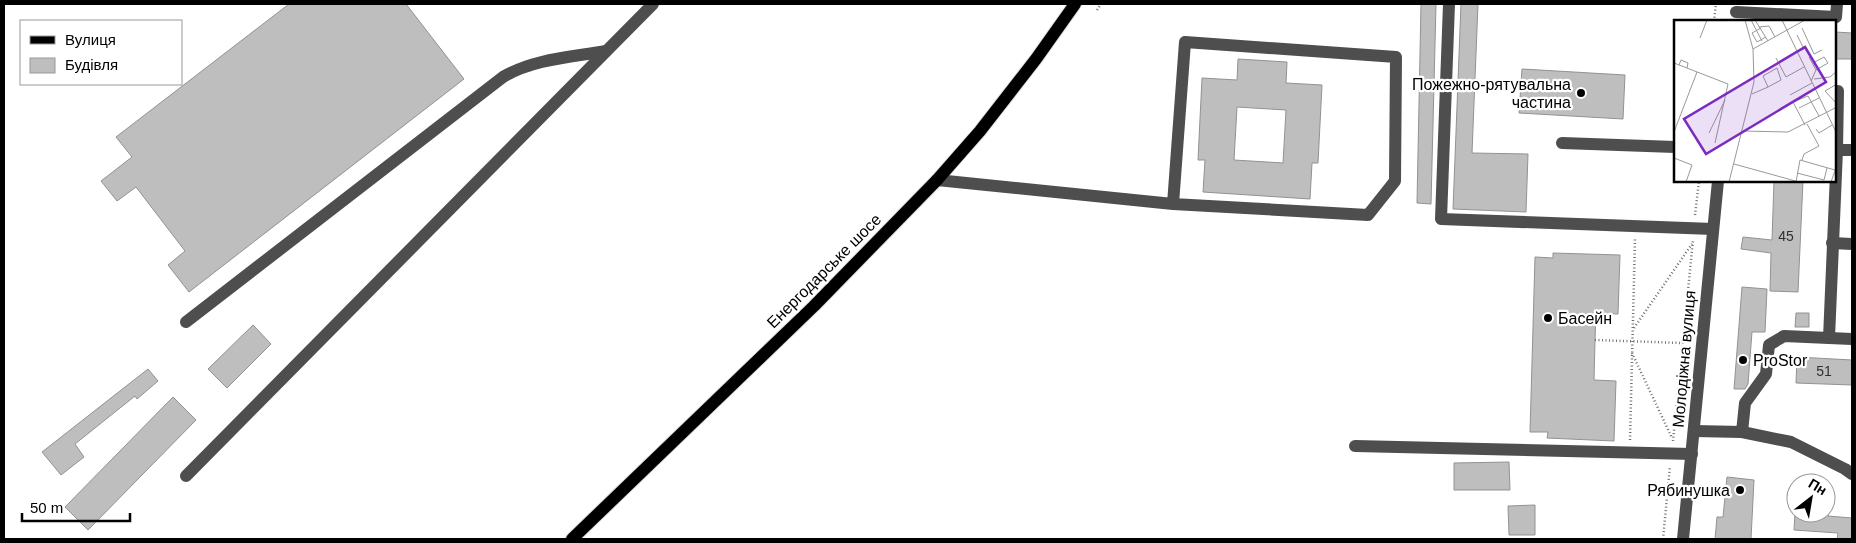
<svg xmlns="http://www.w3.org/2000/svg" width="1856" height="543" font-family="Arial,sans-serif">
	<style>
		.building { fill: #bebebe; stroke: #929292; fill-rule: evenodd }
		.lines { fill: none; stroke-linecap: round; stroke-linejoin: round }
		.major-casing { stroke: #dbdbdb; stroke-width: 14 }
		.path { stroke: #707070; stroke-width: 2.5; stroke-dasharray: 1 2.5; stroke-linecap: butt }
		.minor { stroke: #4e4e4e; stroke-width: 12 }
		.major { stroke: #000; stroke-width: 12 }
		.poi-dot { fill: #000; stroke: #fff; stroke-width: 2 }
		.labels { text-anchor: middle; dominant-baseline: central; stroke-width: 4.5; stroke-linejoin: round; paint-order: stroke }
		.number-label { font-size: 14px; fill: #303030 }
		.poi-label { font-size: 16px; fill: #000; stroke: #fff; text-anchor: end }
		.street-label { font-size: 16px; fill: #000; stroke: #fff }
		.inset-road { fill: none; stroke: #999; stroke-width: 1 }
		.view { fill: #7b2cbf; fill-opacity: 0.15; stroke: #7b2cbf; stroke-width: 2.5 }
		.inset-edge { fill: none; stroke: #000; stroke-width: 2.5 }
	</style>
	<rect width="100%" height="100%" fill="#fff"/>
	<g class="building">
		<path d="M 289,4 L 406,4 L 464,79 L 189,292 L 168,265 L 185,251 L 136,187 L 117,201 L 101,181 L 132,157 L 116,137 Z"/>
		<path d="M 1421,4 L 1436,4 L 1431,204 L 1417,203 Z"/>
		<path d="M 1461,4 L 1478,4 L 1472,153 L 1528,154 L 1526,212 L 1453,209 Z"/>
		<path d="M 1835,32 L 1852,33 L 1852,59 L 1835,59 Z"/>
		<path d="M 1238,59 L 1287,62 L 1286,83 L 1322,85 L 1318,163 L 1312,163 L 1310,199 L 1203,192 L 1205,160 L 1198,160 L 1202,78 L 1237,80 ZM 1237,107 L 1286,110 L 1283,163 L 1234,160 Z"/>
		<path d="M 1522,69 L 1625,75 L 1623,119 L 1519,113 Z"/>
		<path d="M 1774,181 L 1803,181 L 1798,292 L 1770,291 L 1771,253 L 1741,249 L 1743,237 L 1772,240 Z"/>
		<path d="M 1553,253 L 1620,255 L 1618,314 L 1596,313 L 1595,340 L 1594,380 L 1616,381 L 1614,441 L 1547,438 L 1548,432 L 1530,432 L 1535,257 L 1553,258 Z"/>
		<path d="M 1742,287 L 1767,289 L 1765,332 L 1752,332 L 1748,384 L 1745,389 L 1734,389 Z"/>
		<path d="M 1796,313 L 1809,313 L 1809,327 L 1795,327 Z"/>
		<path d="M 253,325 L 271,344 L 227,388 L 208,369 Z"/>
		<path d="M 1797,357 L 1852,360 L 1852,385 L 1796,383 Z"/>
		<path d="M 148,369 L 158,381 L 137,399 L 135,396 L 75,444 L 84,457 L 61,475 L 42,452 Z"/>
		<path d="M 173,397 L 196,420 L 88,530 L 65,507 Z"/>
		<path d="M 1509,462 L 1510,490 L 1454,490 L 1454,463 Z"/>
		<path d="M 1727,477 L 1754,480 L 1751,539 L 1715,539 L 1717,517 L 1723,517 Z"/>
		<path d="M 1535,505 L 1535,535 L 1509,535 L 1508,506 Z"/>
		<path d="M 1795,513 L 1829,513 L 1828,516 L 1852,518 L 1852,539 L 1837,539 L 1838,533 L 1794,530 Z"/>
	</g>
	<g class="lines">
		<defs>
			<path id="major" d="M 572,539 L 814,306 L 937,180 L 980,131 L 1036,59 L 1075,4"/>
		</defs>
		<use href="#major" class="major-casing"/>
		<g class="path">
			<path d="M 1097,10 L 1101,4"/>
			<path d="M 1714,21 L 1716,4"/>
			<path d="M 1695,215 L 1699,181"/>
			<path d="M 1634,328 L 1692,244"/>
			<path d="M 1595,340 L 1682,343"/>
			<path d="M 1632,353 L 1672,438"/>
			<path d="M 1630,440 L 1635,238"/>
			<path d="M 1673,441 L 1693,240"/>
			<path d="M 1663,539 L 1670,466"/>
		</g>
		<g class="minor">
			<path d="M 1449,4 L 1441,219 L 1713,229"/>
			<path d="M 1736,12 L 1836,17 L 1837,4"/>
			<path d="M 1838,91 L 1837,150 L 1852,150"/>
			<path d="M 1562,143 L 1675,147"/>
			<path d="M 937,180 L 1173,204 L 1368,215 L 1395,181 L 1396,57 L 1185,42 L 1173,204"/>
			<path d="M 1832,243 L 1852,244"/>
			<path d="M 186,322 L 503,77 C 533,59 572,57 606,51"/>
			<path d="M 1829,338 L 1852,339"/>
			<path d="M 1694,431 L 1742,432 L 1745,403 L 1766,374 L 1769,345 L 1784,336 L 1829,338 L 1837,150"/>
			<path d="M 1742,432 L 1791,442 L 1845,469 L 1852,474"/>
			<path d="M 1355,446 L 1692,454"/>
			<path d="M 186,476 L 653,4"/>
			<path d="M 1683,539 L 1718,181"/>
		</g>
		<use href="#major" class="major"/>
	</g>
	<g class="poi-dot">
		<circle cx="1581" cy="93" r="5"/>
		<circle cx="1548" cy="318" r="5"/>
		<circle cx="1743" cy="360" r="5"/>
		<circle cx="1740" cy="490" r="5"/>
	</g>
	<g class="labels">
		<g class="number-label">
			<text x="1786" y="236">45</text>
			<text x="1824" y="371">51</text>
		</g>
		<g class="poi-label">
			<text x="1571" y="84">Пожежно-рятувальна<tspan x="1571" dy="18">частина</tspan></text>
			<text x="1558" y="318" text-anchor="start">Басейн</text>
			<text x="1753" y="360" text-anchor="start">ProStor</text>
			<text x="1730" y="490">Рябинушка</text>
		</g>
		<g class="street-label">
			<text transform="translate(824 271) rotate(-45)">Енергодарське шосе</text>
			<text transform="translate(1684 359) rotate(-85)">Молодіжна вулиця</text>
		</g>
	</g>
	<g transform="translate(1674 20)">
		<rect width="162" height="162" fill="#fff"/>
		<path class="inset-road" d="M 77,0 L 88,21M 81,0 L 94,21M 108,0 L 163,114M 85,7 L 95,6 L 101,17M 87,8 L 78,13 L 83,22 L 92,17M 128,8 L 140,34 L 148,30M 123,15 L 130,29 L 123,32M 26,18 L 33,0M 79,29 L 131,0M 135,37 L 142,50 L 137,61M 102,38 L 112,57 L 130,47M 0,43 L 54,64 L 41,123M 139,43 L 150,37 L 154,43 L 142,50M 5,45 L 7,40 L 14,43 L 13,48M 140,59 L 156,57 L 163,51M 163,64 L 151,71 L 163,84M 78,74 L 94,67 L 107,60 L 103,48 L 89,56 L 94,67M 116,75 L 138,63M 125,88 L 145,78M 131,105 L 119,82 L 134,76 L 145,96M 142,109 L 145,113 L 158,105M 69,111 L 114,112 L 163,87M 0,112 L 23,52M 35,113 L 51,80M 0,138 L 18,145 L 12,162M 128,140 L 130,134 L 145,126 L 133,104M 60,144 L 125,162M 123,153 L 150,160 L 153,148M 55,162 L 80,62 L 79,29 L 71,0M 122,162 L 126,140 L 161,150M 157,162 L 163,145"/>
		<path class="view" d="M 131,27 L 152,62 L 32,134 L 10,99 Z"/>
		<rect width="162" height="162" class="inset-edge"/>
	</g>
	<rect width="1856" height="543" fill="none" stroke="#000000" stroke-width="10"/>
	<rect x="20" y="20" width="162" height="65" fill="#ffffff" stroke="#999999"/>
	<rect x="30" y="36" width="25" height="8" fill="#000000" stroke="#999999"/>
	<text x="65" y="45" font-size="15" fill="#000000">Вулиця</text>
	<rect x="30" y="58" width="25" height="15" fill="#bebebe" stroke="#999999"/>
	<text x="65" y="70" font-size="15" fill="#000000">Будівля</text>
	<g transform="translate(1811 498) rotate(31)"><circle r="24" fill="#ffffff" stroke="#999999"/>
	<path d="M0-4L9 19L0 12L-9 19Z" fill="#000000"/>
	<text y="-8" font-size="14" font-weight="bold" text-anchor="middle" fill="#000000">Пн</text>
	</g>
	<path d="M22 513v8h108v-8" fill="none" stroke="#000000" stroke-width="2.5"/>
	<text x="30" y="513" font-size="15" fill="#000000" stroke="#ffffff" stroke-width="4" paint-order="stroke">50 m</text>
</svg>
